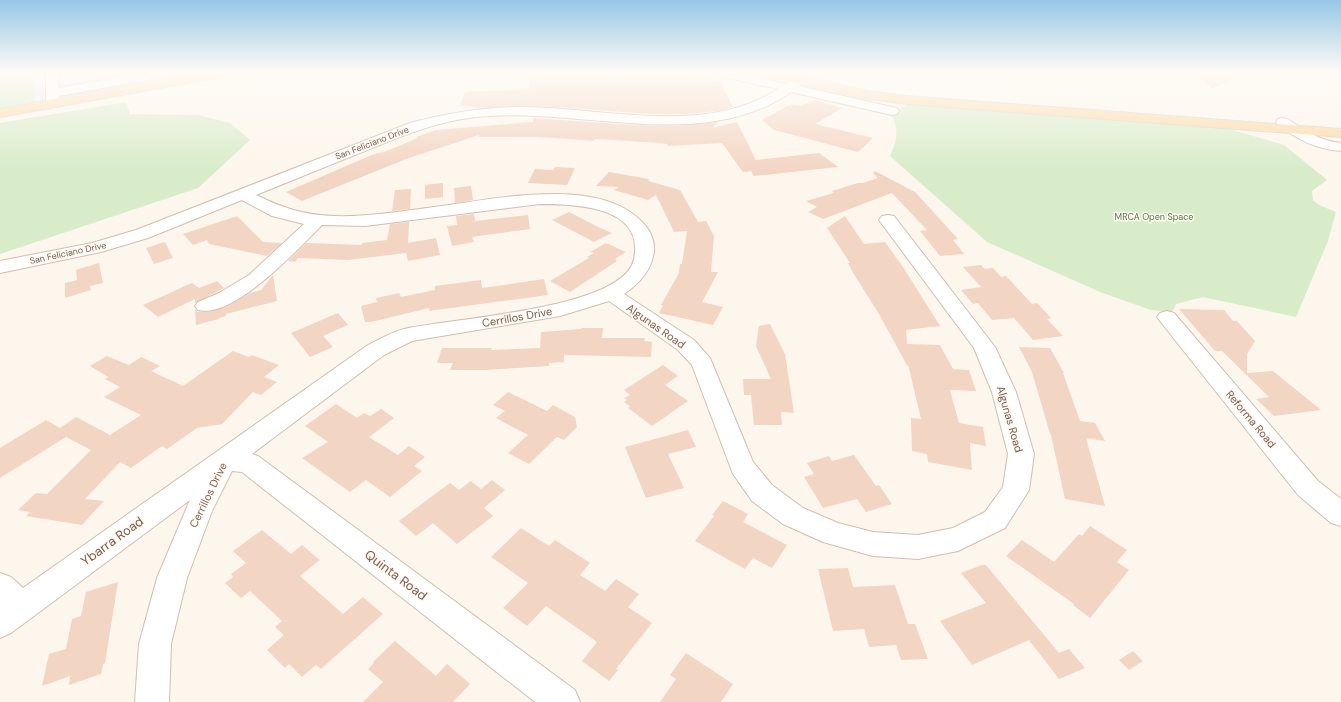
<svg xmlns="http://www.w3.org/2000/svg" width="1341" height="702" font-family="'DM Sans',sans-serif">
	<style>
		.education { fill: #f3e8fa }
		.green { fill: #d8ecc9 }
		.building { fill: #f3d5c3 }
		.lines { fill: none; stroke-linecap: round; stroke-linejoin: round }
		.minor-casing { stroke: #d1beb0; stroke-width: 2 }
		.major-casing { stroke: #dad1cd; stroke-width: 2 }
		.minor { fill: #fff; fill-rule: evenodd }
		.major { fill: #fbd9a5; fill-rule: evenodd }
		.labels { text-anchor: middle; dominant-baseline: central; stroke-width: 3; stroke-linejoin: round; paint-order: stroke }
		.far-street-label { font-size: 9px; fill: #7a5c4d; stroke: #fffaf3 }
		.far-park-label { font-size: 9px; fill: #537a41; stroke: #fffaf3 }
		.street-label { font-size: 11px; fill: #7a5c4d; stroke: #fffaf3 }
		.near-street-label { font-size: 13px; fill: #7a5c4d; stroke: #fffaf3 }
	</style>
	<rect width="100%" height="100%" fill="#fdf6ec"/>
	<path class="education" d="M 32,72 L 198,72 L 36,102 Z"/>
	<g class="green">
		<path d="M 0,72 L 32,72 L 36,102 L 0,108 Z"/>
		<path d="M 126,102 L 130,114 L 198,115 L 230,123 L 250,140 L 198,188 L 0,254 L 0,123 Z"/>
		<path d="M 909,103 L 1226,128 L 1284,145 L 1327,180 L 1312,191 L 1313,200 L 1319,205 L 1336,212 L 1328,241 L 1296,317 L 1203,297 L 1176,304 L 1172,312 L 1151,310 L 1100,292 L 987,242 L 890,156 C 897,141 899,131 892,115 Z"/>
	</g>
	<g class="building">
		<path d="M 529,72 L 547,72 L 547,74 L 591,72 L 626,75 L 631,72 L 692,72 L 715,77 L 711,80 L 720,81 L 733,107 L 718,111 L 686,114 L 653,114 L 553,107 L 521,106 L 480,108 L 460,105 L 465,92 L 529,89 Z"/>
		<path d="M 1197,74 L 1242,74 L 1212,89 Z"/>
		<path d="M 816,100 L 842,108 L 815,124 L 873,138 L 858,152 L 774,130 L 762,120 L 792,104 L 800,106 Z"/>
		<path d="M 533,118 L 634,125 L 676,126 L 718,122 L 712,128 L 737,122 L 756,160 L 819,153 L 838,167 L 754,176 L 751,171 L 743,172 L 722,143 L 668,146 L 667,144 L 660,143 L 595,139 L 594,141 L 538,137 L 479,137 L 479,135 L 406,159 L 302,201 L 286,192 L 374,154 L 384,152 L 418,138 L 416,137 L 436,130 L 533,122 Z"/>
		<path d="M 555,167 L 575,168 L 567,185 L 528,183 L 535,169 L 553,170 Z"/>
		<path d="M 875,171 L 915,192 L 958,239 L 953,240 L 964,254 L 940,256 L 920,231 L 927,230 L 892,193 L 823,219 L 808,212 L 817,207 L 806,201 L 834,193 L 832,191 L 858,183 L 863,183 L 878,178 L 873,173 Z"/>
		<path d="M 609,172 L 649,179 L 648,181 L 680,190 L 698,222 L 706,221 L 714,236 L 711,272 L 718,272 L 702,302 L 723,307 L 713,325 L 659,313 L 663,305 L 661,305 L 679,273 L 680,264 L 682,264 L 687,231 L 674,232 L 656,195 L 648,200 L 614,190 L 619,187 L 596,186 Z"/>
		<path d="M 443,183 L 443,197 L 425,199 L 425,185 Z"/>
		<path d="M 471,186 L 473,200 L 455,203 L 454,188 Z"/>
		<path d="M 411,189 L 410,209 L 392,211 L 395,190 Z"/>
		<path d="M 569,212 L 596,226 L 612,233 L 594,242 L 552,220 Z"/>
		<path d="M 474,214 L 475,221 L 528,215 L 530,229 L 472,237 L 474,242 L 452,246 L 447,226 L 457,225 L 456,216 Z"/>
		<path d="M 237,216 L 263,242 L 282,243 L 267,256 L 209,244 L 207,240 L 193,245 L 183,234 Z"/>
		<path d="M 845,216 L 864,244 L 885,242 L 903,267 L 940,326 L 906,330 L 907,344 L 940,345 L 953,369 L 969,370 L 976,391 L 950,390 L 959,423 L 983,427 L 986,446 L 970,443 L 972,470 L 928,462 L 927,454 L 912,451 L 911,418 L 921,419 L 908,364 L 908,367 L 879,314 L 852,271 L 848,263 L 850,263 L 827,228 Z"/>
		<path d="M 409,222 L 408,243 L 436,238 L 440,255 L 408,261 L 406,253 L 348,260 L 298,258 L 295,262 L 288,261 L 306,243 L 362,245 L 362,243 L 387,240 L 390,224 Z"/>
		<path d="M 165,242 L 173,258 L 154,264 L 146,248 Z"/>
		<path d="M 606,243 L 626,252 L 615,259 L 617,261 L 570,292 L 550,281 L 589,258 L 587,257 L 594,253 L 590,252 Z"/>
		<path d="M 99,263 L 103,283 L 90,286 L 91,290 L 65,298 L 65,283 L 77,280 L 76,270 Z"/>
		<path d="M 981,265 L 985,269 L 993,268 L 1001,277 L 1006,276 L 1032,304 L 1037,303 L 1051,318 L 1047,319 L 1063,336 L 1033,340 L 1014,318 L 992,320 L 978,303 L 973,304 L 961,290 L 981,287 L 963,267 Z"/>
		<path d="M 273,275 L 277,301 L 226,314 L 226,316 L 219,318 L 219,319 L 196,325 L 195,309 L 198,312 L 213,311 L 230,305 L 250,293 L 261,290 Z"/>
		<path d="M 544,279 L 548,295 L 429,311 L 429,308 L 371,322 L 365,322 L 361,306 L 377,302 L 376,298 L 399,293 L 401,297 L 435,290 L 435,286 L 481,280 L 482,288 Z"/>
		<path d="M 217,281 L 224,288 L 195,303 L 195,299 L 158,317 L 143,305 L 192,283 L 199,288 Z"/>
		<path d="M 1179,309 L 1224,310 L 1233,321 L 1237,321 L 1255,341 L 1247,354 L 1247,373 L 1273,371 L 1321,410 L 1274,416 L 1256,399 L 1269,397 L 1222,351 L 1215,351 Z"/>
		<path d="M 338,313 L 348,325 L 323,336 L 333,347 L 310,357 L 291,333 Z"/>
		<path d="M 770,324 L 785,354 L 794,413 L 781,412 L 782,425 L 754,425 L 751,395 L 744,395 L 743,379 L 771,379 L 756,346 L 759,326 Z"/>
		<path d="M 582,328 L 603,328 L 602,338 L 645,338 L 644,341 L 652,342 L 651,357 L 564,355 L 564,362 L 549,363 L 549,366 L 485,370 L 450,370 L 453,363 L 437,363 L 442,348 L 492,348 L 491,350 L 540,348 L 541,332 L 581,329 Z"/>
		<path d="M 1019,347 L 1050,348 L 1064,373 L 1063,373 L 1080,421 L 1095,423 L 1105,441 L 1086,438 L 1105,506 L 1065,499 L 1051,435 L 1050,434 L 1032,372 Z"/>
		<path d="M 233,351 L 249,357 L 252,355 L 279,365 L 264,377 L 277,382 L 261,395 L 253,392 L 222,424 L 197,428 L 167,449 L 162,446 L 131,468 L 120,462 L 85,499 L 104,501 L 82,525 L 26,516 L 30,512 L 18,510 L 36,493 L 47,494 L 91,450 L 66,437 L 0,478 L 0,448 L 46,420 L 60,428 L 76,417 L 110,435 L 141,415 L 104,397 L 120,387 L 105,379 L 108,377 L 90,366 L 107,356 L 129,365 L 141,357 L 160,366 L 151,371 L 183,386 Z"/>
		<path d="M 663,365 L 678,376 L 665,385 L 688,401 L 652,426 L 628,408 L 630,406 L 624,402 L 627,400 L 624,398 L 630,395 L 624,390 Z"/>
		<path d="M 508,392 L 547,411 L 553,405 L 575,417 L 577,427 L 564,440 L 557,437 L 529,464 L 508,453 L 528,435 L 496,418 L 505,411 L 493,405 Z"/>
		<path d="M 336,404 L 357,418 L 364,413 L 370,416 L 381,409 L 394,418 L 369,437 L 398,455 L 409,446 L 425,457 L 414,466 L 422,471 L 390,497 L 366,480 L 350,492 L 302,458 L 328,442 L 305,426 Z"/>
		<path d="M 688,430 L 696,447 L 668,454 L 684,488 L 646,498 L 625,447 Z"/>
		<path d="M 854,455 L 876,486 L 879,485 L 892,504 L 866,512 L 857,499 L 823,508 L 804,477 L 814,474 L 807,463 L 829,456 L 832,461 Z"/>
		<path d="M 492,480 L 505,490 L 484,508 L 493,516 L 457,544 L 433,523 L 416,536 L 399,521 L 450,483 L 459,490 L 471,481 L 481,489 Z"/>
		<path d="M 723,501 L 748,514 L 743,522 L 787,545 L 772,568 L 753,558 L 745,569 L 695,541 L 714,516 L 712,515 Z"/>
		<path d="M 1090,526 L 1127,550 L 1117,562 L 1129,570 L 1090,618 L 1073,605 L 1074,604 L 1006,556 L 1022,540 L 1054,562 L 1079,534 L 1082,536 Z"/>
		<path d="M 521,528 L 549,546 L 555,540 L 590,563 L 580,575 L 605,591 L 616,579 L 639,594 L 628,607 L 652,623 L 616,669 L 618,670 L 609,681 L 582,661 L 597,642 L 546,606 L 527,626 L 503,608 L 528,583 L 491,557 Z"/>
		<path d="M 262,530 L 291,554 L 302,545 L 320,560 L 300,576 L 343,614 L 363,597 L 383,614 L 321,669 L 316,665 L 302,677 L 289,664 L 285,668 L 267,650 L 284,635 L 275,627 L 282,621 L 250,591 L 241,598 L 225,583 L 233,577 L 231,574 L 246,563 L 233,551 Z"/>
		<path d="M 982,565 L 986,565 L 1059,653 L 1069,649 L 1085,668 L 1059,679 L 1029,640 L 972,665 L 940,621 L 986,603 L 961,573 Z"/>
		<path d="M 848,568 L 853,587 L 895,585 L 908,624 L 915,624 L 928,659 L 901,660 L 896,645 L 869,647 L 864,629 L 833,631 L 818,569 Z"/>
		<path d="M 118,582 L 105,663 L 103,664 L 101,674 L 69,685 L 70,676 L 42,686 L 49,654 L 66,649 L 72,619 L 81,616 L 86,592 Z"/>
		<path d="M 395,641 L 436,676 L 447,664 L 470,684 L 453,702 L 363,702 L 383,682 L 368,669 L 374,663 L 373,662 Z"/>
		<path d="M 1133,651 L 1143,661 L 1129,670 L 1119,660 Z"/>
		<path d="M 686,653 L 733,684 L 721,702 L 660,702 L 676,679 L 670,675 Z"/>
	</g>
	<g class="lines">
		<defs>
			<g id="minor">
				<path d="M 60,72 L 58,75 L 59,88 L 146,72 L 174,72 L 168,76 L 59,96 L 60,104 L 58,107 L 48,107 L 46,104 L 46,73 Z"/>
				<path d="M 712,72 L 736,72 L 786,84 L 799,76 L 805,80 L 799,86 L 892,107 L 897,108 L 899,111 L 897,114 L 892,115 L 791,92 C 700,156 571,103 469,118 C 432,123 399,137 365,151 C 329,165 293,180 256,195 C 283,208 303,215 334,216 C 365,217 396,212 427,208 C 486,201 592,175 639,219 C 648,227 655,238 654,251 C 652,270 640,283 624,294 L 694,340 L 710,358 L 753,462 L 772,485 L 803,508 L 838,523 L 873,532 L 918,535 L 953,528 L 985,512 L 1003,487 L 1008,454 L 992,392 L 974,348 L 879,220 L 882,216 L 888,215 L 894,216 L 995,347 L 1016,392 L 1034,454 L 1029,490 L 1005,528 L 958,551 L 918,559 L 873,556 L 823,542 L 783,524 L 752,501 L 733,474 L 692,365 L 678,350 L 609,301 L 560,316 L 412,341 L 384,355 L 252,454 L 258,456 L 575,690 L 580,702 L 535,702 L 242,472 L 232,471 L 212,511 L 187,578 L 171,644 L 169,702 L 135,702 L 139,644 L 157,578 L 190,500 L 11,633 L 0,638 L 0,573 L 11,577 L 23,588 L 368,345 C 380,339 392,332 404,329 C 449,318 624,310 634,259 C 645,206 575,204 540,204 L 365,226 L 322,225 C 298,249 234,319 198,310 L 195,306 L 198,302 L 219,293 L 249,275 L 304,224 L 272,216 L 242,200 L 148,238 L 101,252 L 0,273 L 0,261 L 92,243 L 136,230 L 410,123 C 447,113 483,107 521,107 C 603,107 705,137 778,89 L 714,75 Z"/>
				<path d="M 1283,118 L 1288,119 C 1305,131 1320,141 1341,143 L 1341,151 C 1316,149 1298,140 1278,125 L 1276,122 L 1278,119 Z"/>
				<path d="M 1167,311 L 1174,313 L 1318,481 L 1341,499 L 1341,526 L 1331,523 L 1298,495 L 1160,321 L 1157,317 L 1160,313 Z"/>
			</g>
			<g id="major">
				<path d="M 205,72 L 233,72 L 227,76 L 0,117 L 0,109 Z"/>
				<path d="M 758,72 L 782,72 L 868,91 L 907,96 L 1341,129 L 1341,137 L 907,104 L 868,99 L 764,76 Z"/>
			</g>
		</defs>
		<use href="#minor" class="minor-casing"/>
		<use href="#major" class="major-casing"/>
		<use href="#minor" class="minor"/>
		<use href="#major" class="major"/>
	</g>
	<linearGradient id="sky" x2="0" y2="1"><stop stop-color="#97c7e8"/><stop offset="0.42" stop-color="#fefbf6"/><stop offset="1" stop-color="#fefbf6" stop-opacity="0"/></linearGradient>
	<rect width="1341" height="171" fill="url(#sky)"/>
	<g class="labels">
		<g class="far-street-label">
			<text transform="translate(372 143) rotate(-21)">San Feliciano Drive</text>
			<text transform="translate(68 253) rotate(-12)">San Feliciano Drive</text>
		</g>
		<g class="far-park-label">
			<text x="1154" y="217">MRCA Open Space</text>
		</g>
		<g class="street-label">
			<text transform="translate(517 317) rotate(-10)">Cerrillos Drive</text>
			<text transform="translate(656 326) rotate(35)">Algunas Road</text>
			<text transform="translate(1010 419) rotate(74)">Algunas Road</text>
			<text transform="translate(1251 419) rotate(50)">Reforma Road</text>
			<text transform="translate(208 495) rotate(-64)">Cerrillos Drive</text>
		</g>
		<g class="near-street-label">
			<text transform="translate(112 541) rotate(-36)">Ybarra Road</text>
			<text transform="translate(396 575) rotate(37)">Quinta Road</text>
		</g>
	</g>
</svg>
